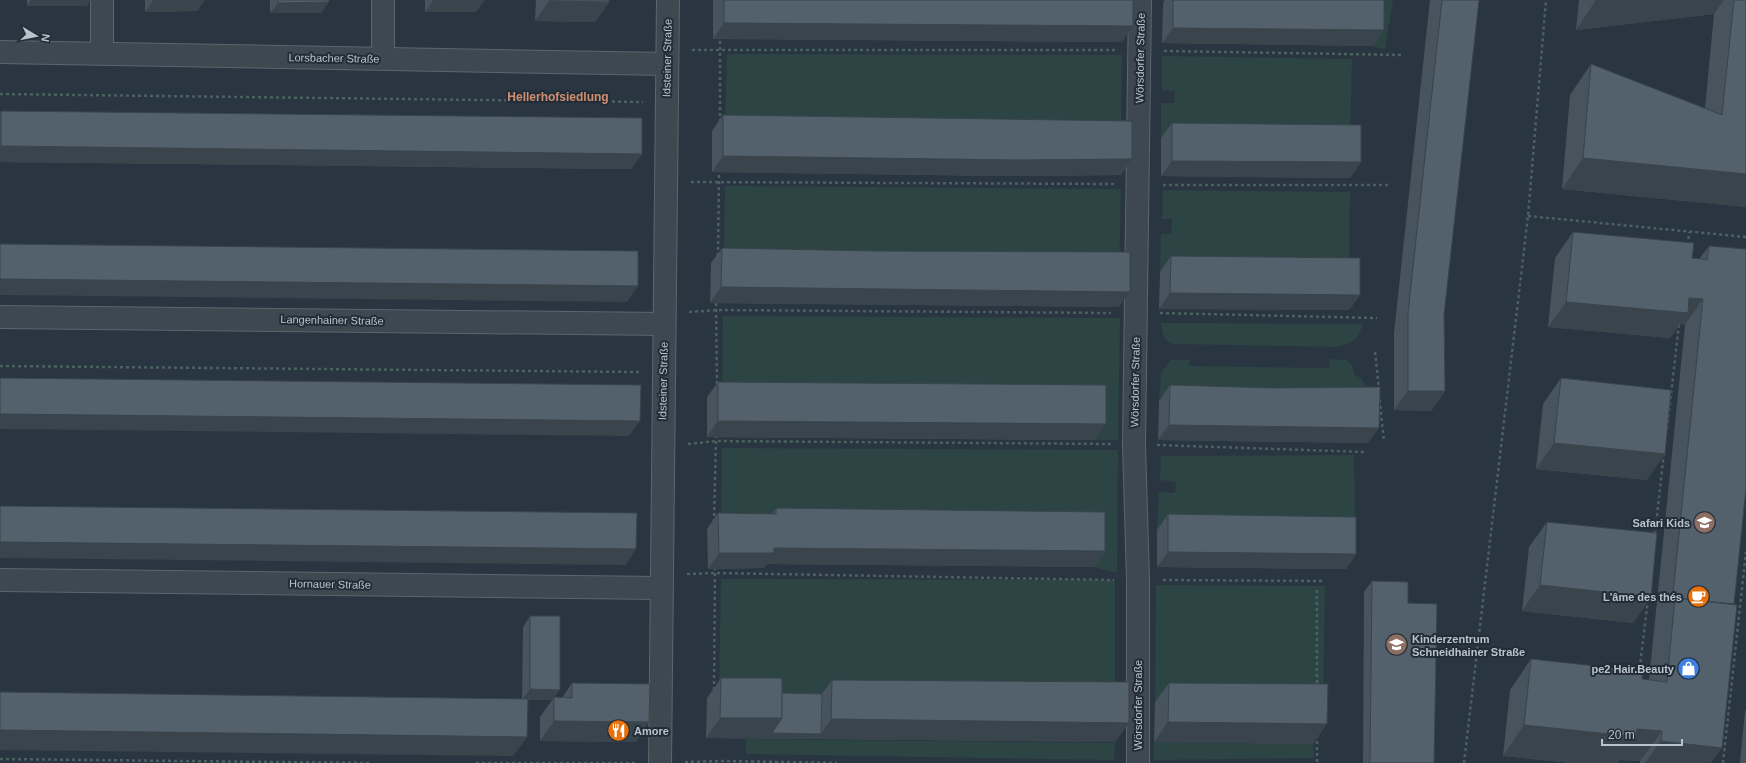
<svg xmlns="http://www.w3.org/2000/svg" width="1746" height="763" font-family="Helvetica,sans-serif">
	<style>
		.grass { fill: #2c4443 }
		.lines { fill: none; stroke-linecap: round; stroke-linejoin: round }
		.minor-casing { stroke: #5b666f; stroke-width: 24 }
		.path { stroke: #4b6060; stroke-width: 2.5; stroke-dasharray: 3 3; stroke-linecap: butt }
		.minor { stroke: #3d4851; stroke-width: 22 }
		.wall { fill: #47535d }
		.shaded-wall { fill: #39444c }
		.building { fill: #52616c; stroke: #39444c }
		.labels { text-anchor: middle; dominant-baseline: central; stroke-width: 4; stroke-linejoin: round; paint-order: stroke }
		.street-label { font-size: 11px; fill: #bac3cb; stroke: #222d37 }
		.poi-label { font-size: 11px; font-weight: bold; fill: #bac3cb; stroke: #222d37; text-anchor: end }
		.neighbourhood-label { font-size: 12px; font-weight: bold; fill: #cf8f71; stroke: #222d37 }
	</style>
	<rect width="100%" height="100%" fill="#293641"/>
	<g class="grass">
		<path d="M 1163,0 L 1393,0 L 1385,49 L 1163,4 Z"/>
		<path d="M 727,54 L 1122,55 L 1121,135 L 725,131 Z"/>
		<path d="M 1162,56 L 1352,59 L 1350,141 L 1161,138 L 1161,103 L 1174,103 L 1175,91 L 1162,90 Z"/>
		<path d="M 725,186 L 1121,189 L 1119,268 L 724,264 Z"/>
		<path d="M 1163,190 L 1350,192 L 1349,273 L 1160,272 L 1161,234 L 1171,234 L 1172,219 L 1162,219 Z"/>
		<path d="M 723,316 L 1120,318 L 1118,440 L 1095,440 L 722,397 Z"/>
		<path d="M 1161,323 L 1363,324 C 1357,341 1355,342 1337,347 L 1173,344 C 1163,339 1162,334 1161,323 Z"/>
		<path d="M 1330,359 L 1346,360 L 1352,365 L 1354,374 L 1362,379 L 1366,388 L 1159,401 L 1161,372 L 1171,360 L 1190,360 L 1189,366 L 1329,368 Z"/>
		<path d="M 722,448 L 1118,450 L 1117,573 L 1094,567 L 1094,528 L 721,515 Z"/>
		<path d="M 1354,455 L 1355,532 L 1157,530 L 1159,492 L 1175,493 L 1176,482 L 1160,480 L 1161,456 Z"/>
		<path d="M 721,579 L 1115,580 L 1115,702 L 818,700 L 719,688 Z"/>
		<path d="M 1156,585 L 1325,586 L 1323,704 L 1155,702 Z"/>
		<path d="M 746,739 L 1115,743 L 1114,760 L 746,754 Z"/>
		<path d="M 1154,742 L 1313,744 L 1314,758 L 1154,760 Z"/>
	</g>
	<g class="lines">
		<defs>
			<g id="minor">
				<path d="M 0,52 L 667,64"/>
				<path d="M 102,53 L 102,0"/>
				<path d="M 383,58 L 383,0"/>
				<path d="M 0,317 L 664,324"/>
				<path d="M 0,580 L 661,588"/>
				<path d="M 660,763 L 668,0"/>
				<path d="M 1138,763 L 1138,580 L 1134,445 L 1140,0"/>
			</g>
		</defs>
		<use href="#minor" class="minor-casing"/>
		<g class="path">
			<path d="M 692,50 L 1115,50"/>
			<path d="M 1164,51 L 1402,55"/>
			<path d="M 0,94 L 643,102"/>
			<path d="M 720,122 L 720,39"/>
			<path d="M 691,182 L 1114,184"/>
			<path d="M 1163,185 L 1388,185"/>
			<path d="M 1528,216 L 1746,237"/>
			<path d="M 1688,245 L 1689,232"/>
			<path d="M 718,256 L 719,172"/>
			<path d="M 716,303 L 717,386"/>
			<path d="M 689,312 L 717,310 L 1111,313"/>
			<path d="M 1160,313 L 1377,318"/>
			<path d="M 1375,352 L 1379,389"/>
			<path d="M 0,366 L 639,372"/>
			<path d="M 1379,394 L 1384,441"/>
			<path d="M 1667,429 L 1679,324"/>
			<path d="M 688,444 L 716,441 L 1111,444"/>
			<path d="M 1157,445 L 1365,452"/>
			<path d="M 714,522 L 716,437"/>
			<path d="M 1655,534 L 1664,452"/>
			<path d="M 687,574 L 715,573 L 1114,580"/>
			<path d="M 1163,580 L 1324,581"/>
			<path d="M 1317,590 L 1317,686"/>
			<path d="M 1639,674 L 1648,599"/>
			<path d="M 714,690 L 715,569"/>
			<path d="M 1317,735 L 1317,763"/>
			<path d="M 0,759 L 369,763"/>
			<path d="M 685,762 L 725,761 L 837,763"/>
			<path d="M 476,763 L 636,763"/>
			<path d="M 1464,763 L 1528,216 L 1546,0"/>
			<path d="M 1723,763 L 1746,552"/>
		</g>
		<use href="#minor" class="minor"/>
	</g>
	<g class="wall">
		<path d="M 27,0 L 91,0 L 86,6 L 27,6 Z"/>
		<path d="M 145,0 L 204,0 L 204,1 L 197,11 L 145,12 Z"/>
		<path d="M 270,0 L 329,0 L 321,13 L 270,13 Z"/>
		<path d="M 425,0 L 484,0 L 476,12 L 425,12 Z"/>
		<path d="M 536,0 L 609,0 L 609,2 L 595,22 L 535,21 Z"/>
		<path d="M 713,0 L 1133,0 L 1122,42 L 713,39 Z"/>
		<path d="M 1165,0 L 1384,0 L 1384,30 L 1373,46 L 1162,43 L 1163,4 Z"/>
		<path d="M 1430,0 L 1479,0 L 1444,315 L 1445,391 L 1431,411 L 1394,410 L 1394,333 Z"/>
		<path d="M 1579,0 L 1746,0 L 1746,207 L 1562,189 L 1570,95 L 1591,64 L 1705,108 L 1714,14 L 1576,30 Z"/>
		<path d="M 1,111 L 642,154 L 631,169 L 0,162 L 0,113 Z"/>
		<path d="M 723,115 L 1132,159 L 1121,175 L 1005,176 L 712,172 L 712,131 Z"/>
		<path d="M 1172,123 L 1361,162 L 1350,178 L 1161,176 L 1161,138 Z"/>
		<path d="M 1573,232 L 1692,258 L 1699,259 L 1709,246 L 1711,763 L 1640,763 L 1640,761 L 1620,760 L 1618,763 L 1572,763 L 1503,756 L 1510,690 L 1531,659 L 1649,680 L 1685,325 L 1680,324 L 1670,338 L 1548,327 L 1555,258 Z"/>
		<path d="M 722,248 L 1119,307 L 710,303 L 711,263 Z"/>
		<path d="M 1171,256 L 1360,295 L 1349,310 L 1159,309 L 1160,272 Z"/>
		<path d="M 1561,378 L 1647,480 L 1536,469 L 1543,404 Z"/>
		<path d="M 718,382 L 1095,440 L 707,437 L 707,397 Z"/>
		<path d="M 1170,385 L 1368,443 L 1158,440 L 1159,401 Z"/>
		<path d="M 776,508 L 1105,551 L 1094,567 L 767,564 L 763,568 L 708,569 L 707,529 L 718,513 L 772,514 Z"/>
		<path d="M 1168,514 L 1356,554 L 1346,569 L 1157,567 L 1157,530 Z"/>
		<path d="M 1547,522 L 1651,597 L 1633,623 L 1522,611 L 1529,547 Z"/>
		<path d="M 1372,581 L 1408,603 L 1434,763 L 1363,763 L 1364,592 Z"/>
		<path d="M 530,616 L 554,697 L 562,698 L 572,683 L 636,742 L 540,741 L 540,717 L 552,700 L 528,700 L 527,737 L 513,756 L 522,699 L 523,627 Z"/>
		<path d="M 721,678 L 782,693 L 822,694 L 832,680 L 1115,742 L 706,738 L 707,698 Z"/>
		<path d="M 1169,683 L 1313,744 L 1154,742 L 1155,702 Z"/>
		<path d="M 1746,710 L 1746,763 L 1740,763 L 1745,711 Z"/>
	</g>
	<g class="shaded-wall">
		<path d="M 31,0 L 91,0 L 86,6 L 27,6 Z"/>
		<path d="M 1596,0 L 1724,0 L 1714,14 L 1576,30 Z"/>
		<path d="M 153,1 L 204,1 L 197,11 L 145,12 Z"/>
		<path d="M 433,1 L 484,1 L 476,12 L 425,12 Z"/>
		<path d="M 549,1 L 609,2 L 595,22 L 535,21 Z"/>
		<path d="M 329,2 L 321,13 L 270,13 L 278,3 Z"/>
		<path d="M 724,23 L 1133,26 L 1122,42 L 713,39 Z"/>
		<path d="M 1173,28 L 1384,30 L 1373,46 L 1162,43 Z"/>
		<path d="M 1,146 L 642,154 L 631,169 L 0,162 L 0,148 Z"/>
		<path d="M 723,156 L 1132,159 L 1121,175 L 1005,176 L 712,172 Z"/>
		<path d="M 1583,158 L 1746,174 L 1746,207 L 1562,189 Z"/>
		<path d="M 1172,161 L 1361,162 L 1350,178 L 1161,176 Z"/>
		<path d="M 0,279 L 638,286 L 627,302 L 0,295 Z"/>
		<path d="M 721,287 L 1130,292 L 1119,307 L 710,303 Z"/>
		<path d="M 1170,293 L 1360,295 L 1349,310 L 1159,309 Z"/>
		<path d="M 1689,298 L 1703,299 L 1685,325 L 1680,324 L 1670,338 L 1548,327 L 1566,302 Z"/>
		<path d="M 1408,391 L 1445,391 L 1431,411 L 1394,410 Z"/>
		<path d="M 0,414 L 640,421 L 629,436 L 0,429 Z"/>
		<path d="M 718,421 L 1106,424 L 1095,440 L 707,437 Z"/>
		<path d="M 1169,425 L 1379,428 L 1368,443 L 1158,440 Z"/>
		<path d="M 1554,443 L 1665,454 L 1647,480 L 1536,469 Z"/>
		<path d="M 0,542 L 636,549 L 626,565 L 0,558 Z"/>
		<path d="M 774,548 L 1105,551 L 1094,567 L 767,564 L 763,568 L 708,569 L 719,553 Z"/>
		<path d="M 1168,552 L 1356,554 L 1346,569 L 1157,567 Z"/>
		<path d="M 1540,585 L 1651,597 L 1633,623 L 1522,611 Z"/>
		<path d="M 530,689 L 560,690 L 552,700 L 522,700 Z"/>
		<path d="M 720,718 L 782,718 L 821,734 L 831,719 L 1129,723 L 1115,742 L 706,738 Z"/>
		<path d="M 554,721 L 649,722 L 636,742 L 540,741 Z"/>
		<path d="M 1168,722 L 1327,724 L 1313,744 L 1154,742 Z"/>
		<path d="M 1524,725 L 1637,729 L 1662,731 L 1640,761 L 1620,760 L 1618,763 L 1572,763 L 1503,756 Z"/>
		<path d="M 0,730 L 527,737 L 513,756 L 0,750 Z"/>
		<path d="M 1661,741 L 1722,748 L 1711,763 L 1645,763 Z"/>
	</g>
	<g class="building">
		<rect x="153" y="0" width="51" height="1"/>
		<path d="M 278,0 L 329,0 L 329,2 L 278,3 Z"/>
		<rect x="433" y="0" width="51" height="1"/>
		<path d="M 549,0 L 609,0 L 609,2 L 549,1 Z"/>
		<path d="M 724,0 L 1133,0 L 1133,26 L 724,23 Z"/>
		<path d="M 1173,0 L 1384,0 L 1384,30 L 1173,28 Z"/>
		<path d="M 1442,0 L 1479,0 L 1444,315 L 1445,391 L 1408,391 L 1408,313 Z"/>
		<path d="M 1734,0 L 1746,0 L 1746,174 L 1583,158 L 1591,64 L 1722,115 Z"/>
		<path d="M 1,111 L 642,118 L 642,154 L 1,146 Z"/>
		<path d="M 723,115 L 1132,121 L 1132,159 L 1016,160 L 723,156 Z"/>
		<path d="M 1172,123 L 1361,125 L 1361,162 L 1172,161 Z"/>
		<path d="M 1573,232 L 1694,243 L 1692,258 L 1701,259 L 1707,260 L 1709,246 L 1746,249 L 1746,489 L 1734,604 L 1675,598 L 1672,603 L 1703,299 L 1689,298 L 1688,313 L 1566,302 Z"/>
		<path d="M 0,244 L 638,251 L 638,286 L 0,279 Z"/>
		<path d="M 722,248 L 876,251 L 1130,252 L 1130,292 L 721,287 Z"/>
		<path d="M 1171,256 L 1360,258 L 1360,295 L 1170,293 Z"/>
		<path d="M 0,378 L 641,385 L 640,421 L 0,414 Z"/>
		<path d="M 1561,378 L 1671,390 L 1665,454 L 1554,443 Z"/>
		<path d="M 718,382 L 1106,385 L 1106,424 L 718,421 Z"/>
		<path d="M 1170,385 L 1276,388 L 1380,387 L 1379,428 L 1169,425 Z"/>
		<path d="M 0,506 L 637,513 L 636,549 L 0,542 Z"/>
		<path d="M 776,508 L 1105,512 L 1105,551 L 774,548 L 774,553 L 719,553 L 718,513 L 776,514 Z"/>
		<path d="M 1168,514 L 1356,517 L 1356,554 L 1168,552 Z"/>
		<path d="M 1547,522 L 1657,533 L 1651,597 L 1540,585 Z"/>
		<path d="M 1372,581 L 1408,582 L 1408,603 L 1437,604 L 1434,763 L 1370,763 Z"/>
		<path d="M 1675,598 L 1737,605 L 1722,748 L 1661,741 L 1662,731 L 1637,729 L 1636,737 L 1524,725 L 1531,659 L 1643,671 L 1642,679 L 1667,682 Z"/>
		<path d="M 530,616 L 560,616 L 560,690 L 530,689 Z"/>
		<path d="M 721,678 L 782,678 L 782,718 L 720,718 Z"/>
		<path d="M 832,680 L 1129,682 L 1129,723 L 831,719 Z"/>
		<path d="M 572,683 L 650,684 L 649,722 L 554,721 L 554,697 L 572,698 Z"/>
		<path d="M 1169,683 L 1328,684 L 1327,724 L 1168,722 Z"/>
		<path d="M 0,692 L 528,699 L 527,737 L 0,730 Z"/>
		<path d="M 782,693 L 822,694 L 821,734 L 772,733 L 782,718 Z"/>
	</g>
	<defs>
		<symbol id="school-disc" viewBox="-11 -11 22 22"><circle r="9.5" fill="#8d6e63" stroke="#222d37"/><path d="M0-5L7-2L0 1L-7-2ZM-4 1L0 2.5L4 1V4Q0 6-4 4Z" fill="#fff"/></symbol>
		<symbol id="cafe-disc" viewBox="-11 -11 22 22"><circle r="9.5" fill="#e8710a" stroke="#222d37"/><path d="M-5.5-4.5H6V0H3Q3 3.5 0 3.5H-2.5Q-5.5 3.5-5.5 0ZM3-3.2v2h1.7v-2ZM-6 4.5H4V6H-6Z" fill="#fff"/></symbol>
		<symbol id="shop-disc" viewBox="-11 -11 22 22"><circle r="9.5" fill="#3f7fe0" stroke="#222d37"/><path d="M-5-2.5h2.3a2.7 3.5 0 0 1 5.4 0H5L5.5 6h-11ZM-1.5-2.5h3a1.5 2.3 0 0 0-3 0Z" fill="#fff"/></symbol>
		<symbol id="restaurant-disc" viewBox="-11 -11 22 22"><circle r="9.5" fill="#e8710a" stroke="#222d37"/><path d="M-5-6h1v4h1v-4h1v4h1v-4h1v5L-1.5 .5V6h-2V.5L-5-1ZM5-6V6H3V1.5H1.5Q1.5-4 5-6Z" fill="#fff"/></symbol>
	</defs>
	<g fill-rule="evenodd">
		<use href="#school-disc" x="1692" y="510" width="25" height="25"/>
		<use href="#cafe-disc" x="1686" y="584" width="25" height="25"/>
		<use href="#school-disc" x="1384" y="632" width="25" height="25"/>
		<use href="#shop-disc" x="1676" y="656" width="25" height="25"/>
		<use href="#restaurant-disc" x="606" y="718" width="25" height="25"/>
	</g>
	<g class="labels">
		<g class="street-label">
			<text transform="translate(334 58) rotate(1)">Lorsbacher Straße</text>
			<text transform="translate(667 58) rotate(-89)">Idsteiner Straße</text>
			<text transform="translate(1140 58) rotate(-89)">Wörsdorfer Straße</text>
			<text transform="translate(332 320) rotate(1)">Langenhainer Straße</text>
			<text transform="translate(663 381) rotate(-89)">Idsteiner Straße</text>
			<text transform="translate(1135 382) rotate(-89)">Wörsdorfer Straße</text>
			<text transform="translate(330 584) rotate(1)">Hornauer Straße</text>
			<text transform="translate(1138 705) rotate(-90)">Wörsdorfer Straße</text>
		</g>
		<g class="poi-label">
			<text x="1690" y="523">Safari Kids</text>
			<text x="1682" y="597">L'âme des thés</text>
			<text x="1412" y="639" text-anchor="start">Kinderzentrum<tspan x="1412" dy="13">Schneidhainer Straße</tspan></text>
			<text x="1674" y="669">pe2 Hair.Beauty</text>
			<text x="634" y="731" text-anchor="start">Amore</text>
		</g>
		<g class="neighbourhood-label">
			<text x="558" y="97">Hellerhofsiedlung</text>
		</g>
	</g>
	<g transform="translate(36 36) rotate(100)" stroke="#222d37" stroke-width="3" paint-order="stroke">
	<path d="M0-3L7 15L0 10L-7 15Z" fill="#bac3cb"/>
	<text y="-6" font-size="11" font-weight="bold" text-anchor="middle" fill="#bac3cb">N</text>
	</g>
	<path d="M1602 739v6h80v-6" fill="none" stroke="#bac3cb" stroke-width="2"/>
	<text x="1608" y="739" font-size="12" fill="#bac3cb" stroke="#222d37" stroke-width="3" paint-order="stroke">20 m</text>
</svg>
